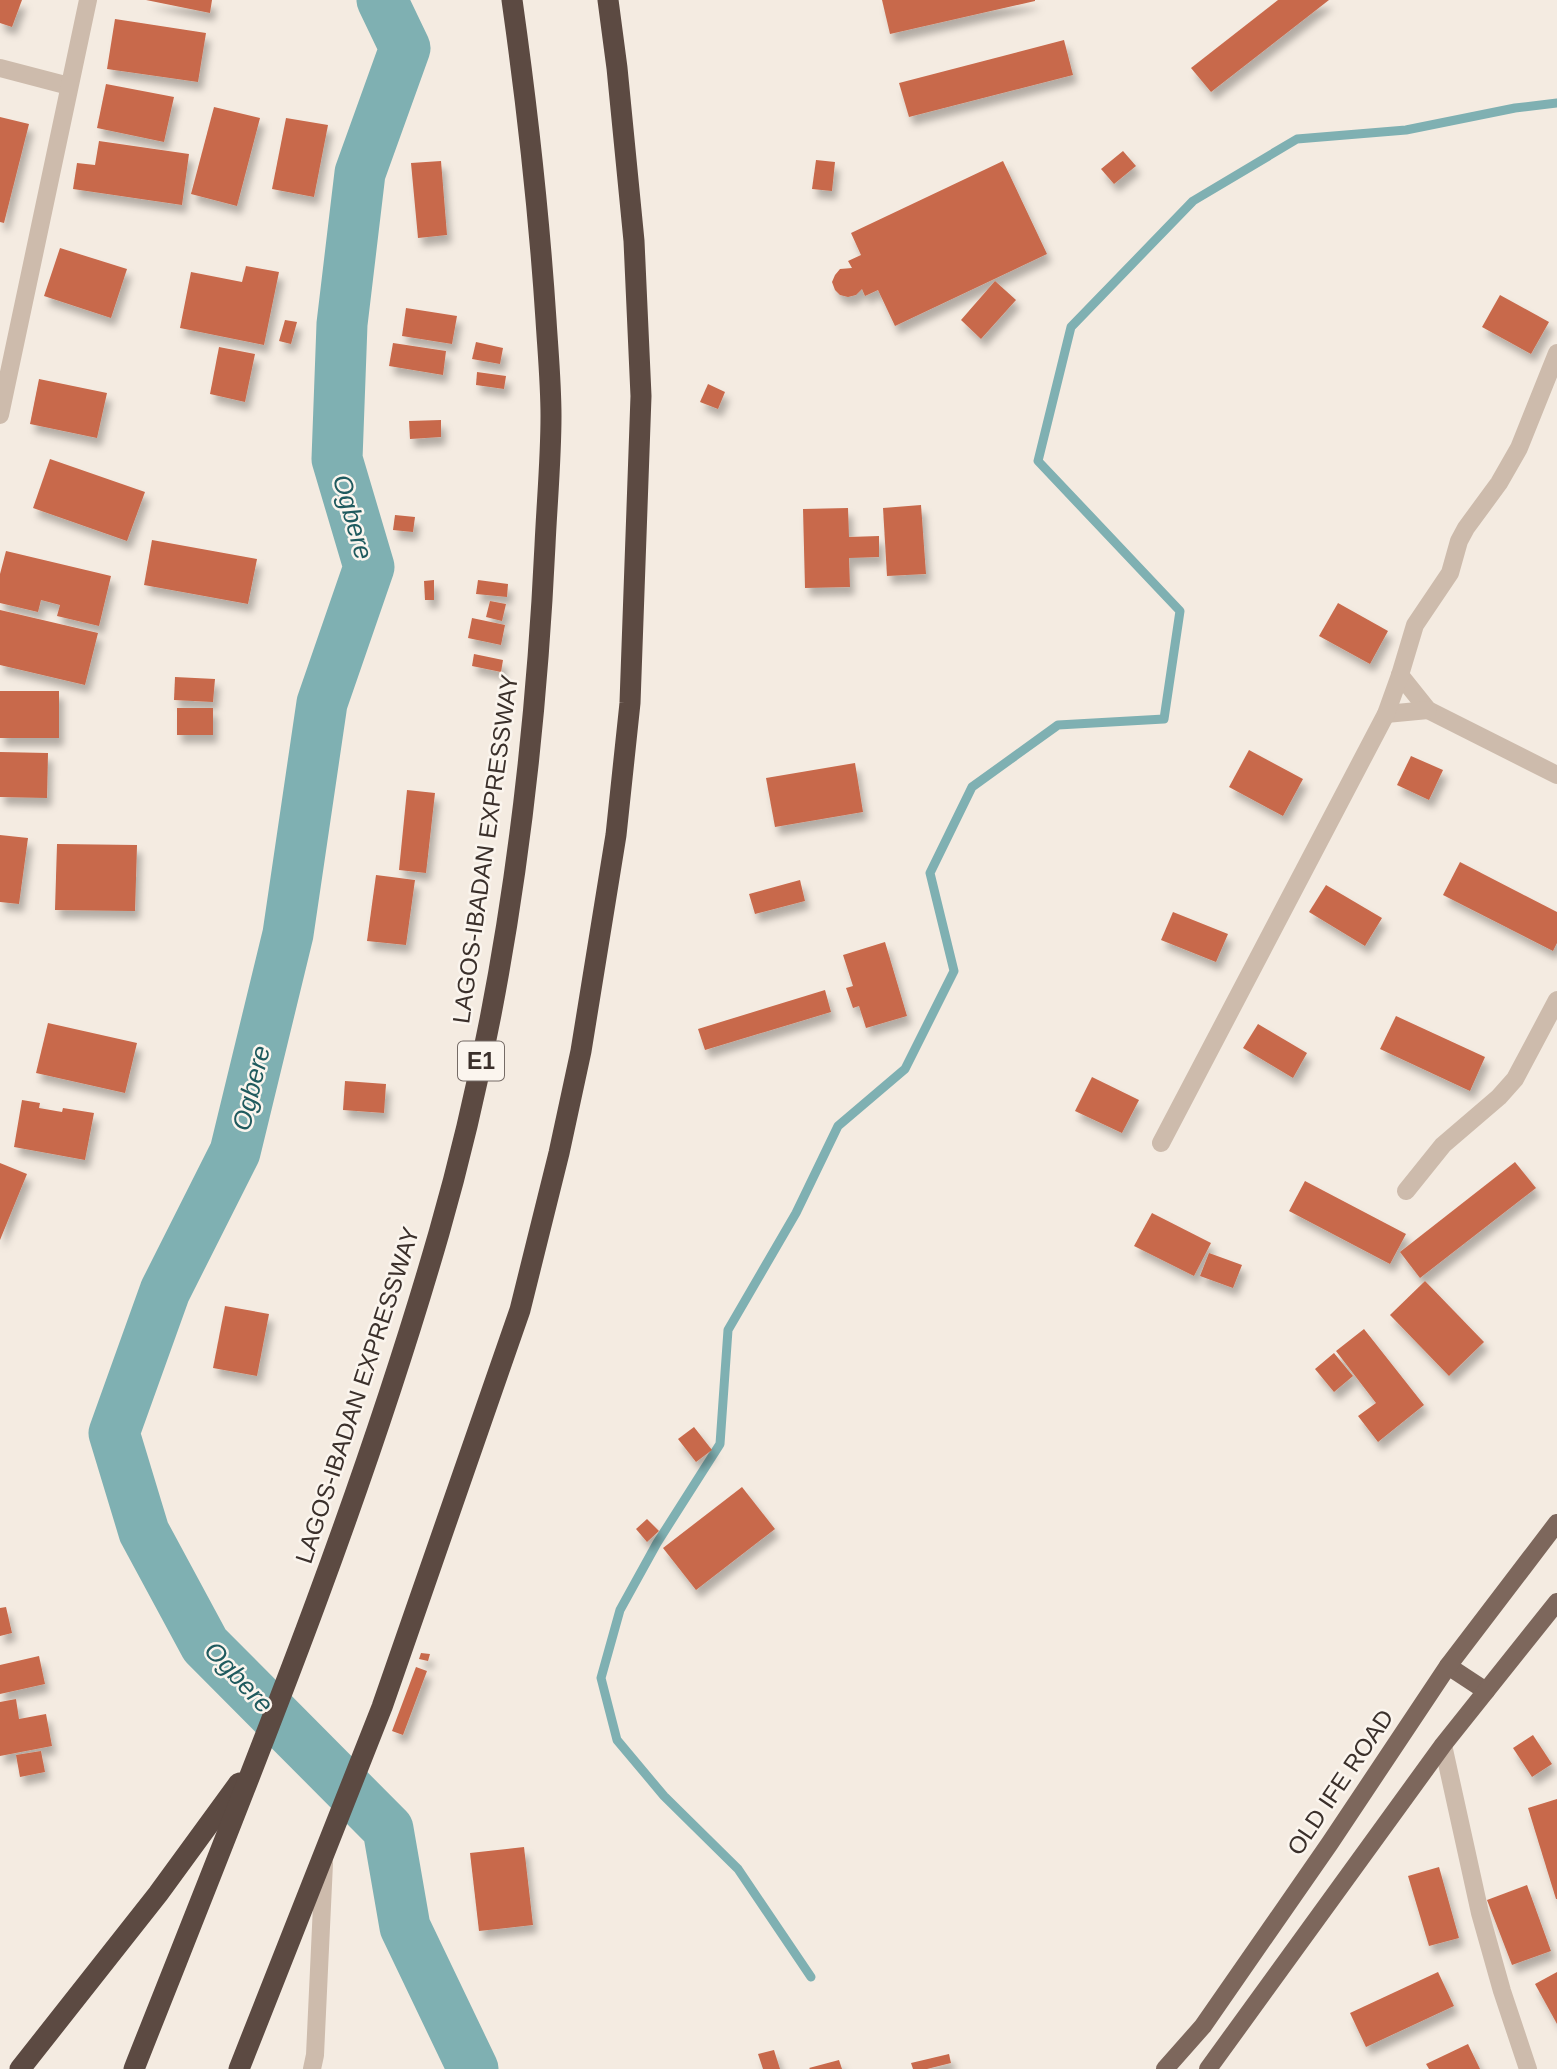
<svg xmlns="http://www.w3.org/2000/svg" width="1557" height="2069" font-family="Arial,sans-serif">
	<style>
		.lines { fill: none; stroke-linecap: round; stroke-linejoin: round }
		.stream { stroke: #7fb0b2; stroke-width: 9 }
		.river { stroke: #7fb0b2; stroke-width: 51 }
		.building { fill: #c8694b; filter: url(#shadow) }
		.street { stroke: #cdbbac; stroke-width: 18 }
		.primary { stroke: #7d675c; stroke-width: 18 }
		.highway { stroke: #5c4a42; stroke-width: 21 }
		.labels { text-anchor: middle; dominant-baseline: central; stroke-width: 5; stroke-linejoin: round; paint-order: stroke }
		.shield { fill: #fbf5ee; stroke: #756b66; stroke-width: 2 }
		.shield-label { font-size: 23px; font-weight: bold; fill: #3b302b }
		.street-label { font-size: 24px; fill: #3b302b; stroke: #fbf5ee }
		.water-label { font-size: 26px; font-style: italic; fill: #1f5a5e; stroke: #fbf5ee }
	</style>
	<defs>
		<filter id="shadow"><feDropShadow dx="4.5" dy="8" stdDeviation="3.5" flood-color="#0004"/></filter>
	</defs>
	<rect width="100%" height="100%" fill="#f4ebe1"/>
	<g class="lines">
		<path class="stream" d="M 811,1977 L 738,1869 L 664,1796 L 617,1740 L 601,1678 L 620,1610 L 657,1543 L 720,1444 L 728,1330 L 796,1213 L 838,1126 L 905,1069 L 954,971 L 930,873 L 972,787 L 1058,725 L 1164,719 L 1180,611 L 1038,461 L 1071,327 L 1193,201 L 1297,139 L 1406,130 L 1515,108 L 1557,103"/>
		<path class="river" d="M 382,0 L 405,48 L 360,173 L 342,324 L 337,459 L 369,567 L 322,703 L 288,934 L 235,1152 L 165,1291 L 114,1433 L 144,1532 L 205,1645 L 388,1829 L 405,1927 L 473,2069"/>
	</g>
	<g class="building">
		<path d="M 0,0 L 22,0 L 12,27 L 0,23 Z"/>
		<path d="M 146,0 L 212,0 L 210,13 Z"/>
		<path d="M 882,0 L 1035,0 L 1035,1 L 890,34 Z"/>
		<path d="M 1278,0 L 1329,0 L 1211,92 L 1191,68 Z"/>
		<path d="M 115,19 L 206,33 L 198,82 L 107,69 Z"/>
		<path d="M 1064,40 L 1073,75 L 909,117 L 899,83 Z"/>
		<path d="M 106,84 L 174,97 L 164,142 L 97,128 Z"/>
		<path d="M 214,107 L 260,118 L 237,206 L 191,194 Z"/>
		<path d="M 0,117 L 29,124 L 4,223 L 0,222 Z"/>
		<path d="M 286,118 L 328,125 L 314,197 L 272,189 Z"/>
		<path d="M 99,141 L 189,154 L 182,205 L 73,189 L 77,163 L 95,165 Z"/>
		<path d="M 1123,151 L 1136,166 L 1114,184 L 1101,169 Z"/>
		<path d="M 816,160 L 835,162 L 832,191 L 812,189 Z"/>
		<path d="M 441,161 L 447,235 L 418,238 L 411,163 Z"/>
		<path d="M 1003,161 L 1047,254 L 895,326 L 878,290 L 865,296 L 862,289 L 856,295 L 848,297 L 840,295 L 835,290 L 832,282 L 835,275 L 840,269 L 852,268 L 848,261 L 861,255 L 851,233 Z"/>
		<path d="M 60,248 L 127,269 L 111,318 L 44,296 Z"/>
		<path d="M 246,266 L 279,272 L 264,345 L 180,328 L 191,272 L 242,282 Z"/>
		<path d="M 995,281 L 1016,300 L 981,339 L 961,320 Z"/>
		<path d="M 1500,295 L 1549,322 L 1531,354 L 1482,327 Z"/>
		<path d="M 406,308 L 457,316 L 452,344 L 402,336 Z"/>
		<path d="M 285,320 L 297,322 L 291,344 L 279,341 Z"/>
		<path d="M 476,342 L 503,348 L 500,364 L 472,359 Z"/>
		<path d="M 393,343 L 446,351 L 443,375 L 389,366 Z"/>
		<path d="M 219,347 L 255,354 L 245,402 L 210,394 Z"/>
		<path d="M 477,372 L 506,376 L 504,389 L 476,385 Z"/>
		<path d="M 39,379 L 107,393 L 97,438 L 30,424 Z"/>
		<path d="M 708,384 L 725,392 L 718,409 L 700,402 Z"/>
		<path d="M 441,420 L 441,437 L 410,439 L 409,421 Z"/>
		<path d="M 50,459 L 145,492 L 127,541 L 33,508 Z"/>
		<path d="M 921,505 L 926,574 L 887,576 L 883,508 Z"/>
		<path d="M 848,508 L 849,537 L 879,536 L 879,557 L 849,558 L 850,587 L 805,588 L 803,509 Z"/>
		<path d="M 395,515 L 415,517 L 413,532 L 393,530 Z"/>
		<path d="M 152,540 L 257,559 L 248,604 L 144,585 Z"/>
		<path d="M 6,551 L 111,576 L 99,626 L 57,616 L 60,605 L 41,600 L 38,612 L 0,603 L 0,574 Z"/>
		<path d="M 434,580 L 434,600 L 425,600 L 424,581 Z"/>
		<path d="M 478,580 L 508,584 L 507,597 L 476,594 Z"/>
		<path d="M 490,601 L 506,604 L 502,621 L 486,617 Z"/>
		<path d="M 1338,603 L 1388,631 L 1370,664 L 1319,636 Z"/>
		<path d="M 0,610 L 98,633 L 85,685 L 0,665 Z"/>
		<path d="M 472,618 L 505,625 L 501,645 L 468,638 Z"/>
		<path d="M 474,654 L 503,660 L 501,672 L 472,666 Z"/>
		<path d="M 175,677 L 215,679 L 213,702 L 174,700 Z"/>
		<rect x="0" y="691" width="59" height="47"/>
		<rect x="177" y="708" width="36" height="27"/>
		<path d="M 1249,750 L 1303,779 L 1283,816 L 1229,787 Z"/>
		<path d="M 0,752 L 48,753 L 47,798 L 0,797 Z"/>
		<path d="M 1411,756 L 1443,770 L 1429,800 L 1397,785 Z"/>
		<path d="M 855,763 L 863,812 L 775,827 L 766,778 Z"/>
		<path d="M 407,790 L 435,793 L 426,873 L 399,870 Z"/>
		<path d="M 0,835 L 28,838 L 19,904 L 0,902 Z"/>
		<path d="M 57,844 L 137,845 L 135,911 L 55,910 Z"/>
		<path d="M 1460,862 L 1557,912 L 1557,943 L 1553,951 L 1443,895 Z"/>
		<path d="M 376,875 L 415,880 L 406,945 L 367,941 Z"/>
		<path d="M 800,880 L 805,901 L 755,914 L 749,894 Z"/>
		<path d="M 1326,885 L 1382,918 L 1365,946 L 1309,912 Z"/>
		<path d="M 1173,912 L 1228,934 L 1216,962 L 1161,940 Z"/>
		<path d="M 885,942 L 907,1016 L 866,1028 L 859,1006 L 853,1008 L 846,988 L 853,986 L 843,955 Z"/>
		<path d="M 825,990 L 831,1012 L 705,1050 L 698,1029 Z"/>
		<path d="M 1396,1016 L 1485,1057 L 1470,1091 L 1380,1049 Z"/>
		<path d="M 48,1023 L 137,1043 L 125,1093 L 36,1073 Z"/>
		<path d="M 1258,1024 L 1307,1053 L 1293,1078 L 1243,1048 Z"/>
		<path d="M 1092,1077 L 1139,1100 L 1122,1133 L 1075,1111 Z"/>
		<path d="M 345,1081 L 386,1084 L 384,1113 L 343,1110 Z"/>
		<path d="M 22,1100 L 40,1103 L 39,1108 L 62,1112 L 63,1108 L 94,1113 L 85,1160 L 14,1147 Z"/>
		<path d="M 1515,1162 L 1536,1188 L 1420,1278 L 1400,1252 Z"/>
		<path d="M 0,1163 L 27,1174 L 0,1240 Z"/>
		<path d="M 1305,1181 L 1406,1234 L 1390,1264 L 1289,1211 Z"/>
		<path d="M 1152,1213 L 1211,1243 L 1194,1276 L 1134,1246 Z"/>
		<path d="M 1209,1253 L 1242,1265 L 1233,1288 L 1200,1276 Z"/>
		<path d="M 1425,1281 L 1484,1342 L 1449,1376 L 1390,1315 Z"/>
		<path d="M 225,1306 L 269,1314 L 257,1376 L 213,1368 Z"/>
		<path d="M 1364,1329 L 1424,1405 L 1378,1442 L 1358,1416 L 1376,1403 L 1336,1351 Z"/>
		<path d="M 1334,1353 L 1353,1376 L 1334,1392 L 1315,1369 Z"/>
		<path d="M 694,1427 L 712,1450 L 696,1462 L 678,1439 Z"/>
		<path d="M 742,1487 L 775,1529 L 696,1590 L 663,1548 Z"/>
		<path d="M 647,1519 L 659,1531 L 647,1542 L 636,1529 Z"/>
		<path d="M 6,1607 L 12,1633 L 0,1636 L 0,1608 Z"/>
		<path d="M 421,1653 L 430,1654 L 428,1661 L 419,1659 Z"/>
		<path d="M 39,1656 L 45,1684 L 0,1694 L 0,1665 Z"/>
		<path d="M 416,1667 L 427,1671 L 403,1735 L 392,1731 Z"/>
		<path d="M 16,1699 L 19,1719 L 46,1714 L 52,1746 L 0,1756 L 0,1702 Z"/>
		<path d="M 1533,1735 L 1552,1764 L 1532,1777 L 1513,1748 Z"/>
		<path d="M 41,1751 L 45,1772 L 20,1777 L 16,1755 Z"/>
		<path d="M 1557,1799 L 1557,1899 L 1556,1899 L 1528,1808 Z"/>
		<path d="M 524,1847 L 533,1925 L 479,1931 L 470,1853 Z"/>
		<path d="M 1439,1867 L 1459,1938 L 1429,1946 L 1408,1876 Z"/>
		<path d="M 1527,1885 L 1551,1951 L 1512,1965 L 1487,1900 Z"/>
		<path d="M 1438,1972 L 1454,2006 L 1366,2047 L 1350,2013 Z"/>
		<path d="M 1557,1972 L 1557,2024 L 1535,1984 Z"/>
		<path d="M 1468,2044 L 1480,2069 L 1429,2069 L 1426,2064 Z"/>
		<path d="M 774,2050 L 780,2069 L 763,2069 L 758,2054 Z"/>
		<path d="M 949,2054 L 951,2063 L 927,2069 L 913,2069 L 911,2063 Z"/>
		<path d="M 839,2060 L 842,2069 L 810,2069 L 809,2068 Z"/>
	</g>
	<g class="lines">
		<g class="street">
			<path d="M 0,68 L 69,86"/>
			<path d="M 0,415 L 88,0"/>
			<path d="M 1400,675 L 1428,710 L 1557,775"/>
			<path d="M 1386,714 L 1428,710"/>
			<path d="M 1161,1143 L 1386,714 L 1400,675 L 1415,625 L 1450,573 L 1459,541 L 1466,528 L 1499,483 L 1519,448 L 1557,353"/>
			<path d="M 1406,1191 L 1443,1145 L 1499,1097 L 1515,1079 L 1557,1000"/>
			<path d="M 1443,1745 L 1480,1913 L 1502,1991 L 1528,2069"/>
			<path d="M 312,2069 L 315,2055 L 324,1863"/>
		</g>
		<g class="primary">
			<path d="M 1448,1666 L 1486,1691"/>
			<path d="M 1165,2069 L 1203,2026 L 1330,1843 L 1448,1666 L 1557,1523"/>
			<path d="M 1208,2069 L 1443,1745 L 1557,1602"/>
		</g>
		<g class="highway">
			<path d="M 20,2069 L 158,1894 L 239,1783"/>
			<path d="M 134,2069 C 243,1793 357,1518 439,1233 C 503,1010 534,776 545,545 C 547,502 551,459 551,416 C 551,384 548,352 546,320 C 539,213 527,106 512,0"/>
			<path d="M 239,2069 L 382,1707 L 520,1310 L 559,1153 L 581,1051 L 616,835 L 630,703 L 641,396 L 634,241 L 617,68 L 608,0"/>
		</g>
	</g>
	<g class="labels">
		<rect class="shield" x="458" y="1041.5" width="46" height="39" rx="5"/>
		<g class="shield-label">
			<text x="481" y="1061">E1</text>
		</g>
		<g class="street-label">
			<text transform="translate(485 849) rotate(-82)">LAGOS-IBADAN EXPRESSWAY</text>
			<text transform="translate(357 1395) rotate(-72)">LAGOS-IBADAN EXPRESSWAY</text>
			<text transform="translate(1340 1782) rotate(-56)">OLD IFE ROAD</text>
		</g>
		<g class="water-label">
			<text transform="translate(353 517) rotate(74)">Ogbere</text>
			<text transform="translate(251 1088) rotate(-76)">Ogbere</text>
			<text transform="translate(239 1677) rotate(47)">Ogbere</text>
		</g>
	</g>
</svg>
